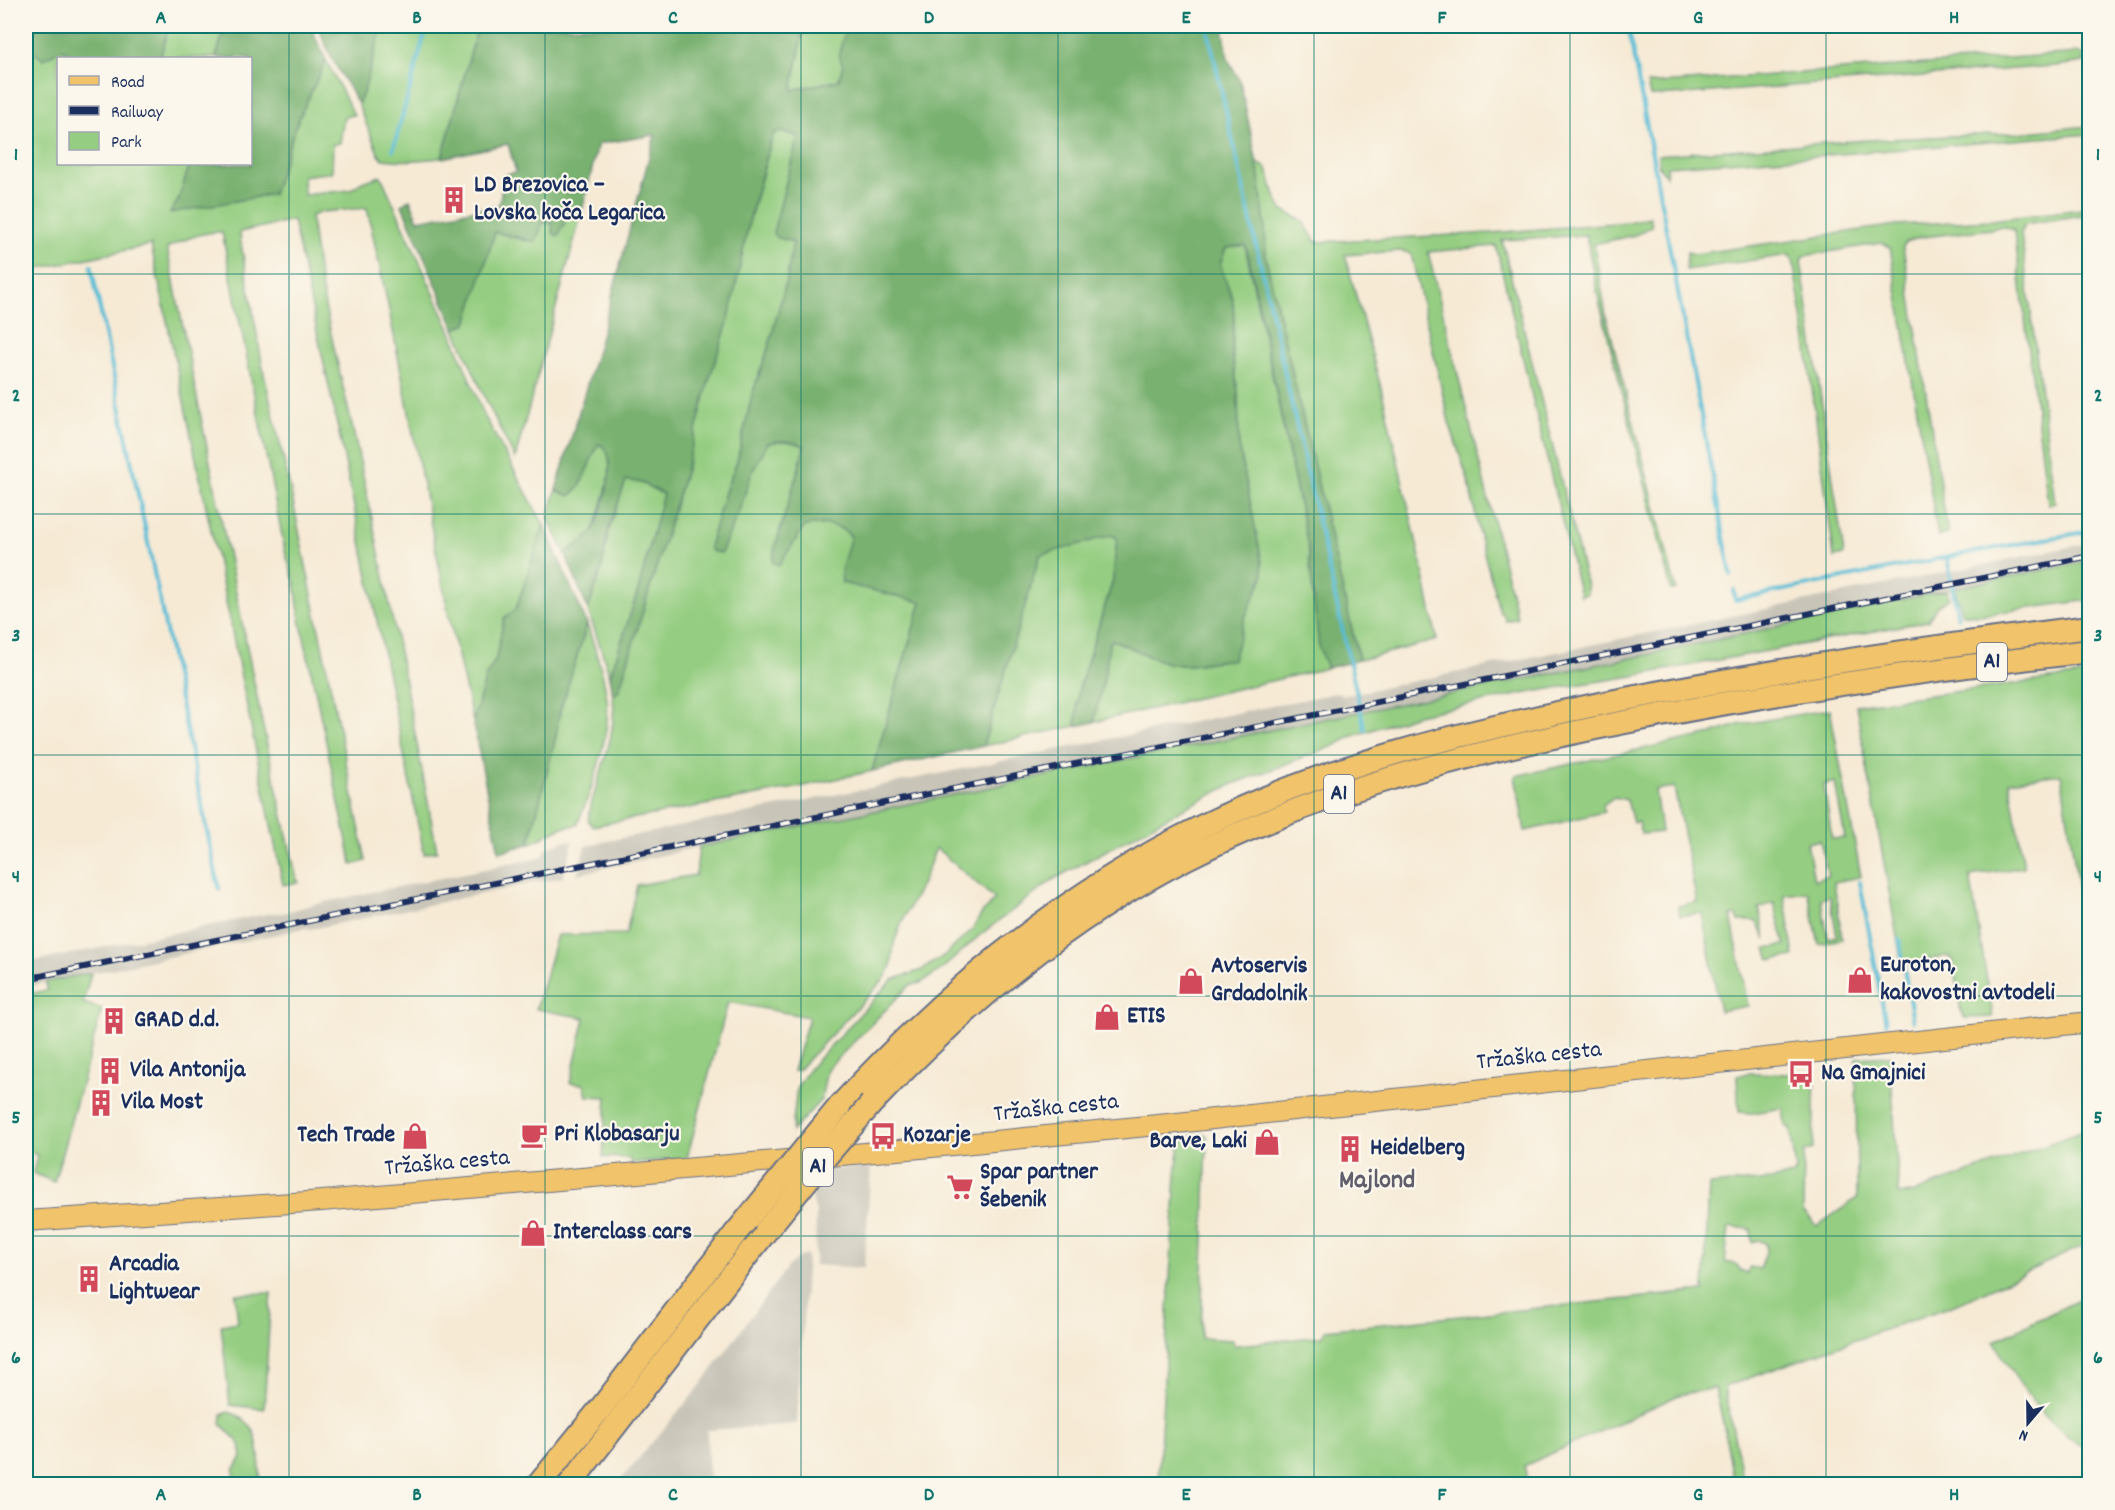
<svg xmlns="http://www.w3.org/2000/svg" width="2115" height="1510" font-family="Dekko,sans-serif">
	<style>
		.industrial { fill: #c8c4b8 }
		.green { fill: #95ce82; stroke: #587e70; stroke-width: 1.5; fill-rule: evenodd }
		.forest { fill: #78b170; stroke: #4a7067; stroke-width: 1.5 }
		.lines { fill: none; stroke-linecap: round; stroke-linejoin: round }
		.stream { stroke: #58bdd6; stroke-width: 4 }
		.major-casing { stroke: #687088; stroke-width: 22 }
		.highway-casing { stroke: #687088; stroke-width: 26 }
		.major { stroke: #f1c36a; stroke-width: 20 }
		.highway { stroke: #f1c36a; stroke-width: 22 }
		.rail-casing { stroke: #1b2f5e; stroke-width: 6 }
		.rail { stroke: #fbf7ec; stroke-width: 4; stroke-dasharray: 11; stroke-linecap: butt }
		.highway-bridge-casing { stroke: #687088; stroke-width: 26; stroke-linecap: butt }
		.highway-bridge { stroke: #f1c36a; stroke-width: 22 }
		.grid { fill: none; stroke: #0f766e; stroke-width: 1.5; stroke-opacity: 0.55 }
		.labels { text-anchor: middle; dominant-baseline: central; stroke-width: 4.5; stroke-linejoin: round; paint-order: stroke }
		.shield { fill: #fbf7ec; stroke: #5e6b89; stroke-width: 1.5 }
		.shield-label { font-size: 22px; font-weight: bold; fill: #1b2f5e }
		.poi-label { font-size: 24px; font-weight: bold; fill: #1b2f5e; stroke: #fbf7ec; text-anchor: start }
		.street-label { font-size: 24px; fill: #1b2f5e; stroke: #fbf7ec }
		.neighbourhood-label { font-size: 26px; font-weight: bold; fill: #605f6b; stroke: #fbf7ec }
		.neatline { fill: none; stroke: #0f766e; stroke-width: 2 }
		.grid-label { font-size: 20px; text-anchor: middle; font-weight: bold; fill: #0f766e }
	</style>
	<rect width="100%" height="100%" fill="#fbf7ec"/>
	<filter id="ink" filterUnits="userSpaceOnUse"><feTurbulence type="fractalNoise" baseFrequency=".0167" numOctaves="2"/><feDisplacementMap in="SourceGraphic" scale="12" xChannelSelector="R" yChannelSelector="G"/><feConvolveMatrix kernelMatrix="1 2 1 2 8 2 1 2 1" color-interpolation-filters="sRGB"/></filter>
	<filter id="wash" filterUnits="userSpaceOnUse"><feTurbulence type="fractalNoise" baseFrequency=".008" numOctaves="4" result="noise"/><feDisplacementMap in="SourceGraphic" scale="24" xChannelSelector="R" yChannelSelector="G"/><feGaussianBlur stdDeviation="1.35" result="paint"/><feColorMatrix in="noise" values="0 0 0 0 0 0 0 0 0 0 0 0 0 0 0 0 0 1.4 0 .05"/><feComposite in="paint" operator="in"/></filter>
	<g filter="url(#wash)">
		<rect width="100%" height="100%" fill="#f6ead5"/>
		<g class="industrial">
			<path d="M 2089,543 L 2089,561 L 1656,653 L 1314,721 L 699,847 L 577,874 L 585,847 L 598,843 L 1341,692 L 1342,696 Z"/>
			<path d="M 565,841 L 573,842 L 563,877 L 311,929 L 305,928 L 26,987 L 26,963 L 272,913 L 283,913 L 315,904 L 543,857 L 546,848 Z"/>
			<path d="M 871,1167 L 864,1268 L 815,1265 L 816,1212 L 802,1170 Z"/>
			<path d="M 807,1254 L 797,1424 L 707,1430 L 709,1484 L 617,1484 L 701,1385 L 788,1266 L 799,1257 Z"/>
		</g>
		<g class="green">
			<path d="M 26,26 L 36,26 L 31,51 L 43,59 L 62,49 L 73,54 L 75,58 L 58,58 L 58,164 L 190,164 L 178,201 L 171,212 L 273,194 L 296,125 L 326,60 L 354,115 L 344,117 L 340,143 L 333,144 L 332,172 L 303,176 L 304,195 L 350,190 L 362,182 L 381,176 L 451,332 L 484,415 L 544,525 L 516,609 L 504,618 L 496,659 L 486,676 L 473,722 L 449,617 L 388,305 L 367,208 L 322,212 L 311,216 C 319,297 342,378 359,457 C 387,588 413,720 437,851 L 424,854 L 342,447 L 293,220 L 240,232 L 241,244 L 264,374 L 291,492 L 366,861 L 352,865 L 300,619 L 295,584 L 285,551 L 222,232 C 203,231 184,240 167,248 L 263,727 L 297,880 L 299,882 L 283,885 L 226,602 L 151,245 L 26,271 Z"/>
			<path d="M 169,26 L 225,26 L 216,58 L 160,58 Z"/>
			<path d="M 382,26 L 478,26 L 442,158 C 422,160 403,162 383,159 L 379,155 L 358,104 L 364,91 Z"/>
			<path d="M 804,26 L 846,26 L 843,66 L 839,80 L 792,90 Z"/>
			<path d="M 2079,53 L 2085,55 L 2084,62 L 2055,66 L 1659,96 L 1650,96 L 1647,84 Z"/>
			<path d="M 2089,126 L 2089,134 L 1817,156 L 1667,166 L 1666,176 L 1659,166 L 1658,155 L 1867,140 L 2016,133 Z"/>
			<path d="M 774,132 L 783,132 L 798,136 L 782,198 L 776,237 L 793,242 L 787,278 L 769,346 L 752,395 L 737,462 L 727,486 L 709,547 L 721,553 L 739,511 L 752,472 L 768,443 C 781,440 792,440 804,446 L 800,464 L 774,551 L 779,565 L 805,526 C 826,523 835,522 851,536 L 842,583 L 921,602 L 872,771 L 795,788 L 593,826 L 588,820 C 595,778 618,740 613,696 L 619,690 L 686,469 L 749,222 Z"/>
			<path d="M 1257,163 L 1267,168 L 1275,196 L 1282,210 L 1303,221 L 1316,242 L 1492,233 L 1628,222 L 1650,217 L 1652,226 L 1635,235 L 1594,244 L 1606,315 L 1676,589 L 1671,590 L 1663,556 L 1598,296 L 1586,235 L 1502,240 L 1587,586 L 1587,594 L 1580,596 L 1496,246 L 1428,252 L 1515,609 L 1517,618 L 1506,621 L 1503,614 L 1500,613 L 1481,541 L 1469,483 L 1449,422 L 1411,253 L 1399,251 L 1345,255 L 1381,388 L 1422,566 L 1437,640 L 1359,660 L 1266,259 L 1265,225 Z"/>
			<path d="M 2089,208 L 2089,214 L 2025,224 L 2021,233 L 2055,503 L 2048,504 L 2014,230 L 2001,226 L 1992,229 L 1923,237 L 1905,242 L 1903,247 L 1905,259 L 1948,534 L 1938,536 L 1890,248 L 1882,243 L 1804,256 L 1801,261 L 1844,555 L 1834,557 L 1805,334 L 1793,261 L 1789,255 L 1686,270 L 1687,252 L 1695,254 L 1896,225 L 1992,220 Z"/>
			<path d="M 581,215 L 515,459 L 485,398 L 455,329 L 467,323 L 495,232 L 527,241 L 541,229 L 542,223 L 564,224 L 564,216 Z"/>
			<path d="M 1245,245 L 1308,546 L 1319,647 L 1327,668 L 1094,722 L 1105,673 L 1109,645 L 1112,640 C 1136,648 1155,663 1181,665 C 1199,666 1215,659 1232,660 L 1245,617 L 1263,577 L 1262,563 L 1239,445 L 1238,393 L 1232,352 L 1234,319 L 1233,301 L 1220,264 L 1226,248 Z"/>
			<path d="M 598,444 C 621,450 606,491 601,507 C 599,514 597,523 594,529 C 589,539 574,547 565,553 L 548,518 L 556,490 L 570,495 Z"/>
			<path d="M 626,480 L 642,483 L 663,494 L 638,591 L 610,676 L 588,610 L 602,567 L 608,532 Z"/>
			<path d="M 1112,535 L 1117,538 L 1113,580 L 1078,692 L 1076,726 L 983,746 L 1040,555 Z"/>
			<path d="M 2089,561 L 2089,600 L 1979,615 L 1963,614 L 1954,588 Z"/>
			<path d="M 1947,590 L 1949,599 L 1937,606 L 1928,621 L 1633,676 L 1537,691 L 1417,715 L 1350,737 L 1334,746 L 1233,784 L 1184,808 L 1098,855 L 1054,879 L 980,935 L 942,969 L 921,983 L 910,985 L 827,1069 L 821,1100 L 792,1131 L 797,1087 L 810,1068 L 892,980 L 922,970 L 945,955 L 972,930 L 982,913 L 995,899 L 936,848 L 923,881 L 902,922 L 894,943 L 891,967 L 884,979 L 798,1070 L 793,1071 L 809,1017 L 728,1002 L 687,1158 L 632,1163 L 628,1158 L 603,1157 L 607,1097 L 587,1096 L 584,1084 L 570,1083 L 585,1018 L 536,1009 L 557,935 L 626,934 L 637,885 L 696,875 L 699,847 L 1314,721 L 1656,653 Z"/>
			<path d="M 587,624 C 595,649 604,674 607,700 C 611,736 591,792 577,825 L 563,827 L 529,844 L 556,736 L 560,711 Z"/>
			<path d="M 2089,674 L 2089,959 L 2061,774 L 2009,781 L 2024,867 L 1970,876 L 1993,1017 L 1965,1018 L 1961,1012 L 1952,959 L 1946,956 L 1902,965 L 1856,705 Z"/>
			<path d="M 1830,709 L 1861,877 L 1834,882 L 1842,939 L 1819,944 L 1808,892 L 1784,895 L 1794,956 L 1770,960 L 1766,948 L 1785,945 L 1774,903 L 1759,908 L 1766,940 L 1756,921 L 1739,921 L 1737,915 L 1731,916 L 1748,1006 L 1720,1011 L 1702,913 L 1680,916 L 1678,906 L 1697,902 L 1674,787 L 1655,790 L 1661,832 L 1641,834 L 1638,822 L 1633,823 L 1627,800 L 1614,797 L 1603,805 L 1604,812 L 1525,831 L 1515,776 L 1712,734 L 1738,725 ZM 1835,782 L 1845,838 L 1832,839 L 1824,785 ZM 1820,840 L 1828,876 L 1814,880 L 1807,843 ZM 1830,896 L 1837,936 L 1828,938 L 1821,899 Z"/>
			<path d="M 91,973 L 83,1003 L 102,1009 L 54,1182 L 33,1173 L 37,1155 L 26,1151 L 26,995 L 47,990 L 46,982 Z"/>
			<path d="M 1890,1056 L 1899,1195 L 1915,1192 L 2087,1130 L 2089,1127 L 2089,1243 L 1962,1302 L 1724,1387 L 1744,1484 L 1734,1484 L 1723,1422 L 1715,1388 L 1679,1395 L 1524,1466 L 1529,1484 L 1158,1484 L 1176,1174 C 1181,1146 1174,1134 1207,1135 L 1201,1338 L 1232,1340 L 1234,1345 L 1239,1345 L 1323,1336 L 1325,1330 L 1704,1291 L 1709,1185 L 1771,1180 L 1793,1175 L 1796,1169 L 1790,1128 L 1785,1126 L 1783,1108 L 1752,1113 L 1739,1112 L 1737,1076 L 1747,1073 L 1788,1074 L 1815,1072 L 1813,1149 L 1804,1152 L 1803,1211 L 1817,1226 L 1857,1198 L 1856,1058 ZM 1729,1227 L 1751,1229 L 1752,1242 L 1758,1240 L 1766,1244 L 1766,1252 L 1760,1269 L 1750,1267 L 1747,1274 L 1741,1271 L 1737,1265 L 1725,1262 Z"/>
			<path d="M 271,1293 L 264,1409 L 230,1405 L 221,1325 L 238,1322 L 235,1294 Z"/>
			<path d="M 2089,1295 L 2089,1451 C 2047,1426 2017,1384 1994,1341 Z"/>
			<path d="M 228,1412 C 263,1421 258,1455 261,1484 L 235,1484 L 234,1470 L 242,1457 L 240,1444 L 221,1424 L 222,1415 Z"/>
		</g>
		<g class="forest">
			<path d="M 36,26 L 169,26 L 160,58 L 75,58 L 73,54 L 62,49 L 43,59 L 31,51 Z"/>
			<path d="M 225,26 L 310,26 L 326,60 L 296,125 L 273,194 L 170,213 L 178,201 L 190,164 L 250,164 L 250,58 L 216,58 Z"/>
			<path d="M 318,26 L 382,26 L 364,91 L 358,104 L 331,57 Z"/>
			<path d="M 478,26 L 804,26 L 792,90 L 839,80 L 843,66 L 839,55 L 846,26 L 1223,26 L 1228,59 L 1240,81 L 1257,163 L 1265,225 L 1266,259 L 1359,660 L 1327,668 L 1319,647 L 1308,546 L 1249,259 L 1245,245 L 1226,248 L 1220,264 L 1233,301 L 1234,319 L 1232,352 L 1238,393 L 1239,445 L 1262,563 L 1263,577 L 1245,617 L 1233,660 C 1215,659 1199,666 1182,665 C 1153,663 1137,648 1112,640 L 1109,645 L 1105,673 L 1094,722 L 1076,726 L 1078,692 L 1113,580 L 1117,538 L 1112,535 L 1040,555 L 983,746 L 872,771 L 921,602 L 842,583 L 841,570 L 851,536 C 837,523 824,523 805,526 L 779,565 L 773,562 L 774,551 L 800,464 L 804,446 C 792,440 780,440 768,443 L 752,472 L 739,511 L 721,553 L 711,551 L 709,547 L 727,486 L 737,462 L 752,395 L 769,346 L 787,278 L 793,242 L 776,237 L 773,233 L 798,136 L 783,132 L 775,132 L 770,143 L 749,222 L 729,319 L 709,380 L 686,469 L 619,690 L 613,696 L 610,676 L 638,591 L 663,494 L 642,483 L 626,480 L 608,532 L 602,567 L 588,610 L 565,553 C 574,547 589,539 594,529 C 602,513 622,450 598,444 L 580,486 L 570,496 L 556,490 L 599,344 L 655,135 L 598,144 L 581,215 L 564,216 L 564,224 L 558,236 L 553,233 L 552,222 L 542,223 L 536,242 L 495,232 L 467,323 L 455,329 L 402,205 L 410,199 L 418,220 L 499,205 L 504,175 L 516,172 L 508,144 L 442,158 Z"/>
			<path d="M 544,525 L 587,624 L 560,711 L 556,736 L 529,844 L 499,852 L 473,722 L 486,676 L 496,659 L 504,618 L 516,609 Z"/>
		</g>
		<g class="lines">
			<g class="stream">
				<path d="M 1207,26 L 1365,730"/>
				<path d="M 1628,26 L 1731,575"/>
				<path d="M 393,150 L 427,26"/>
				<path d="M 91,265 L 219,889"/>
				<path d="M 1947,557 L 1958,617"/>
				<path d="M 1734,590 L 1735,600 L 1947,557 L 2090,531"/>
				<path d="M 1860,882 L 1886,1024"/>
				<path d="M 1899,939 L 1913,1021"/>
			</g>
		</g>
	</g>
	<g filter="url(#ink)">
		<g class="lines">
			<defs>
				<path id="major" d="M 26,1221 L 322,1201 L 932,1147 L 1168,1124 L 2090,1022"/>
				<g id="highway">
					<path d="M 871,1104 C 964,1006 1066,920 1187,858 C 1323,789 1471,753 1620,723 C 1775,692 1932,669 2090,651"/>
					<path d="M 839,1107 C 944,992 1063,894 1203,826 C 1329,764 1468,731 1605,703 C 1765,671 1927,647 2090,627"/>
					<path d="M 539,1484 L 605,1403 L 735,1234"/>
					<path d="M 570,1484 L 766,1231"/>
				</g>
			</defs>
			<use href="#major" class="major-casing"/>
			<use href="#highway" class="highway-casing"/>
			<use href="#major" class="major"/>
			<use href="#highway" class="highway"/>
			<defs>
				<path id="rail" d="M 26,979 L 2090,556"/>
			</defs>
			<use href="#rail" class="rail-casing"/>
			<use href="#rail" class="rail"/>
			<defs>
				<g id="highway-bridge">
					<path d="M 766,1231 L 828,1154 L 871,1104"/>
					<path d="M 735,1234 L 839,1107"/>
				</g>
			</defs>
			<use href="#highway-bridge" class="highway-bridge-casing"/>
			<use href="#highway-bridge" class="highway-bridge"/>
		</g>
	</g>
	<path class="grid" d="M 289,26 L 289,1484M 545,26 L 545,1484M 801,26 L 801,1484M 1058,26 L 1058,1484M 1314,26 L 1314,1484M 1570,26 L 1570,1484M 1826,26 L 1826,1484M 26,274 L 2090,274M 26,514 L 2090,514M 26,755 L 2090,755M 26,996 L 2090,996M 26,1236 L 2090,1236"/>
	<defs>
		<symbol id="building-bare" viewBox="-9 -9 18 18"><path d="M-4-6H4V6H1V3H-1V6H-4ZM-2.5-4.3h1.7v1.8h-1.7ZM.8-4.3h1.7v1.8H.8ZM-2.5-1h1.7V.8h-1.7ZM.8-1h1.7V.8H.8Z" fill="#d1495b" stroke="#fbf7ec" stroke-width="2.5" paint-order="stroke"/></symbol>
		<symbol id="shop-bare" viewBox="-9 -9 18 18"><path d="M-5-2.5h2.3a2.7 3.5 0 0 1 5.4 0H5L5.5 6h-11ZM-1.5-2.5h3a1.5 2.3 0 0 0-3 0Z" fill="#d1495b" stroke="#fbf7ec" stroke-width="2.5" paint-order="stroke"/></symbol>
		<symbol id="bus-bare" viewBox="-9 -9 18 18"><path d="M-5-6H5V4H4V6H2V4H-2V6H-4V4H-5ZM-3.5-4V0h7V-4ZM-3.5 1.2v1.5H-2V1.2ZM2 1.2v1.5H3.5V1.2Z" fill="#d1495b" stroke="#fbf7ec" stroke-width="2.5" paint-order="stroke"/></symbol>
		<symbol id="cafe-bare" viewBox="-9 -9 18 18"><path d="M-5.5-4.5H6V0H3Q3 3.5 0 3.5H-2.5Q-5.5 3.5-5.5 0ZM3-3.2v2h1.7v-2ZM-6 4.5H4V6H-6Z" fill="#d1495b" stroke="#fbf7ec" stroke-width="2.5" paint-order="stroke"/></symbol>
		<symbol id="supermarket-bare" viewBox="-9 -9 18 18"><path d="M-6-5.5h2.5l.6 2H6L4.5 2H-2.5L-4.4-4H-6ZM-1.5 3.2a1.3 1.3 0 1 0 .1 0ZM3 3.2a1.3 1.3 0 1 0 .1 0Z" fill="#d1495b" stroke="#fbf7ec" stroke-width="2.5" paint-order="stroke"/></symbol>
	</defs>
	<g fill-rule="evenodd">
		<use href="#building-bare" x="435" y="181" width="38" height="38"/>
		<use href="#shop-bare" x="1841" y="961" width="38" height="38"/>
		<use href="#shop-bare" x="1172" y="962" width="38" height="38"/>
		<use href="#shop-bare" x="1088" y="998" width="38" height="38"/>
		<use href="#building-bare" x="95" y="1002" width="38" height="38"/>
		<use href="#building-bare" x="91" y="1052" width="38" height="38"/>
		<use href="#bus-bare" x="1782" y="1055" width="38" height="38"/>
		<use href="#building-bare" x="82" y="1084" width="38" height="38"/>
		<use href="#cafe-bare" x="515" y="1116" width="38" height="38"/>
		<use href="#shop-bare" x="396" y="1117" width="38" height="38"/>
		<use href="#bus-bare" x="864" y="1117" width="38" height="38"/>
		<use href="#shop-bare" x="1248" y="1123" width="38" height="38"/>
		<use href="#building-bare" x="1331" y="1130" width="38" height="38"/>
		<use href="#supermarket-bare" x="941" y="1168" width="38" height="38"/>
		<use href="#shop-bare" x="514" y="1214" width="38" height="38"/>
		<use href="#building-bare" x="70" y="1260" width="38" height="38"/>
	</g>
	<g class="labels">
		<g class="shield">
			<rect x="1977" y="643" width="30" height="38" rx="4.5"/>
			<rect x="1324" y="775" width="30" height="38" rx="4.5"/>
			<rect x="803" y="1148" width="30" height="38" rx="4.5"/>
		</g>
		<g class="shield-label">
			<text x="1992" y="662">A1</text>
			<text x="1339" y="794">A1</text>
			<text x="818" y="1167">A1</text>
		</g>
		<g class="poi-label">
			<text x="474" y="186">LD Brezovica –<tspan x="474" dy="28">Lovska koča Legarica</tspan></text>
			<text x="1880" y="966">Euroton,<tspan x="1880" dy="28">kakovostni avtodeli</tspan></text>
			<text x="1211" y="967">Avtoservis<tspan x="1211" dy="28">Grdadolnik</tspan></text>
			<text x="1127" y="1017">ETIS</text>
			<text x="134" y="1021">GRAD d.d.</text>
			<text x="130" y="1071">Vila Antonija</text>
			<text x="1821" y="1074">Na Gmajnici</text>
			<text x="121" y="1103">Vila Most</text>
			<text x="554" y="1135">Pri Klobasarju</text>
			<text x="395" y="1136" text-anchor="end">Tech Trade</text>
			<text x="903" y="1136">Kozarje</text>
			<text x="1247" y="1142" text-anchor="end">Barve, Laki</text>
			<text x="1370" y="1149">Heidelberg</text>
			<text x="980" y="1173">Spar partner<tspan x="980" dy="28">Šebenik</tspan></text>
			<text x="553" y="1233">Interclass cars</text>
			<text x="109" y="1265">Arcadia<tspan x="109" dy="28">Lightwear</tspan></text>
		</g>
		<g class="street-label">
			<text transform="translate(1539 1057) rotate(-6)">Tržaška cesta</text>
			<text transform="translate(1056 1109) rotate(-6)">Tržaška cesta</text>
			<text transform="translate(447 1164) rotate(-5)">Tržaška cesta</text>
		</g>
		<g class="neighbourhood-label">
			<text x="1377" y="1181">Majlond</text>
		</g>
	</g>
	<rect width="2115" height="1510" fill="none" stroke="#fbf7ec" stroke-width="66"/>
	<rect x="57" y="57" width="195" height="108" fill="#fbf7ec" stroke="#a1a7b3" stroke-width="1.5"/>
	<rect x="69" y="76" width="30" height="9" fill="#f1c36a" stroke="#a1a7b3" stroke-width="1.5"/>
	<text x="111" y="87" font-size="18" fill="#1b2f5e">Road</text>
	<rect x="69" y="106" width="30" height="9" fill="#1b2f5e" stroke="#a1a7b3" stroke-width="1.5"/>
	<text x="111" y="117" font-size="18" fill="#1b2f5e">Railway</text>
	<rect x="69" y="132" width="30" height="18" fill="#95ce82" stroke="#a1a7b3" stroke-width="1.5"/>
	<text x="111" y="147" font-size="18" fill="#1b2f5e">Park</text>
	<g transform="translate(2028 1423) rotate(200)" stroke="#fbf7ec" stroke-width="4.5" paint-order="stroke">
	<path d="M0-4.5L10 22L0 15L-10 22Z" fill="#1b2f5e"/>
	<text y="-9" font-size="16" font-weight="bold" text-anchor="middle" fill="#1b2f5e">N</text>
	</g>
	<rect x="33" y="33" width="2049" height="1444" class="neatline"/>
	<g class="grid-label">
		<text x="161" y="23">A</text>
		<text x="417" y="23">B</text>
		<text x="673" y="23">C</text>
		<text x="929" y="23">D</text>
		<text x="1186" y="23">E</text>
		<text x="1442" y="23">F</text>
		<text x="1698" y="23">G</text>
		<text x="1954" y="23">H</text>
		<text x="16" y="160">1</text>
		<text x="2098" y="160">1</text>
		<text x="16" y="401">2</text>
		<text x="2098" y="401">2</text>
		<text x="16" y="641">3</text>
		<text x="2098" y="641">3</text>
		<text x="16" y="882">4</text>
		<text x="2098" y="882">4</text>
		<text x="16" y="1123">5</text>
		<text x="2098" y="1123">5</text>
		<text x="16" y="1363">6</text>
		<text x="2098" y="1363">6</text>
		<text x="161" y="1500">A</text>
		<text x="417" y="1500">B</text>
		<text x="673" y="1500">C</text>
		<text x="929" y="1500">D</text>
		<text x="1186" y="1500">E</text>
		<text x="1442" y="1500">F</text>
		<text x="1698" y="1500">G</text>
		<text x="1954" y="1500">H</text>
	</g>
</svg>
